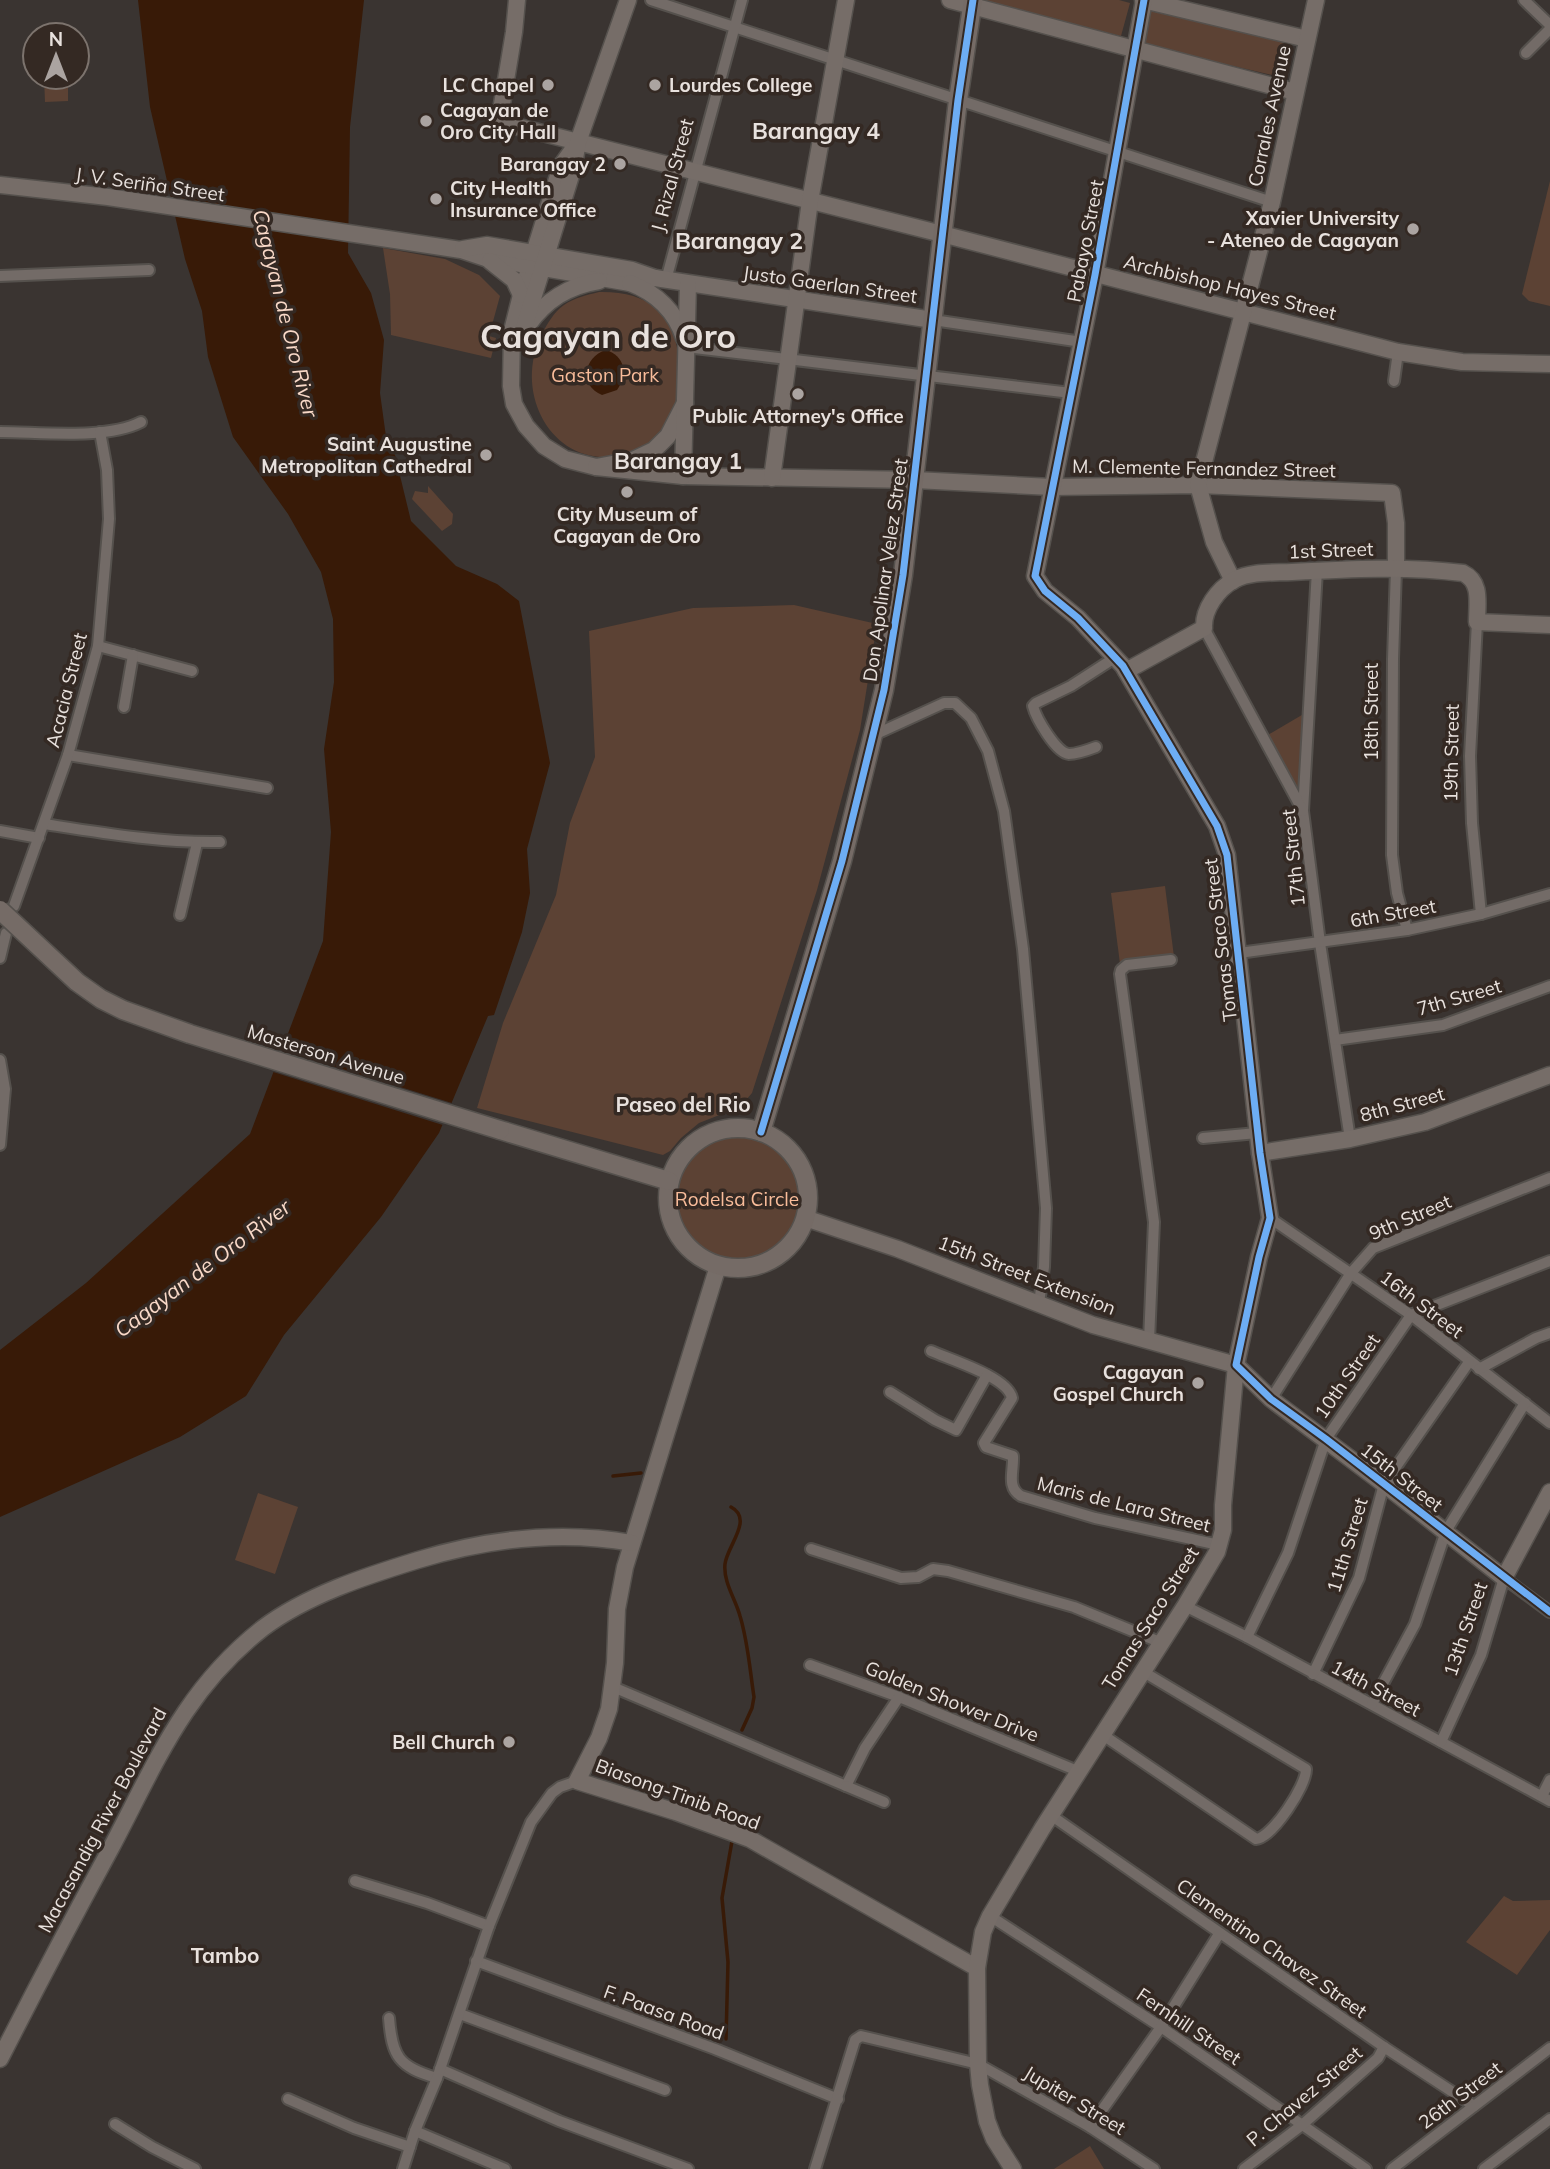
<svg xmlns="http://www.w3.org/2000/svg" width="1550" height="2169" font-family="Mulish,sans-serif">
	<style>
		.green { fill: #5c4234 }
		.water { fill: #381a07 }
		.pier { fill: #3a3431 }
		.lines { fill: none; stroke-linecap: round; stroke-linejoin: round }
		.stream { stroke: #381a07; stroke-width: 3.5 }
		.street-casing { stroke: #55514d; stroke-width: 14 }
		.secondary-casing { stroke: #55514d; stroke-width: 19 }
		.primary-casing { stroke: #55514d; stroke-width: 21 }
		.street { stroke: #736b67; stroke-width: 10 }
		.secondary { stroke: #766d68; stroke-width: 16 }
		.primary { stroke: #756b66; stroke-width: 18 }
		.primary-bridge-casing { stroke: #55514d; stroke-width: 21; stroke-linecap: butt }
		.primary-bridge { stroke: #756b66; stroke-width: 18 }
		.cycleway-casing { stroke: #342923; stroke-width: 11 }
		.cycleway { stroke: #6dadf4; stroke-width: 7 }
		.poi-dot { fill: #aba4a1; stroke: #342923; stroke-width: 2.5 }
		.labels { text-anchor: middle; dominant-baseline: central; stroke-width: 7; stroke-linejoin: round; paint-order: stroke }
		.poi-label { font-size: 19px; font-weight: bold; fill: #e8e1dd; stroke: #342923; text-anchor: end }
		.street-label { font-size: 19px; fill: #e8e1dd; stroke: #342923 }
		.park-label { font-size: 19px; fill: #f9bc9a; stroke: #342923 }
		.water-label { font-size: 21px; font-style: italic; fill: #f9d9c8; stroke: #342923 }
		.neighbourhood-label { font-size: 21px; font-weight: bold; fill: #e8e1dd; stroke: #342923 }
		.quarter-label { font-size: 23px; font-weight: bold; fill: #e8e1dd; stroke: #342923 }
		.town-label { font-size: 33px; font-weight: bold; fill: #e8e1dd; stroke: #342923 }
	</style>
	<rect width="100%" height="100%" fill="#3a3431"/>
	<g class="green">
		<path d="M 978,0 L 1119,0 L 1130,3 L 1121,36 Z"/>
		<path d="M 1150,11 L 1284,42 L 1276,76 L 1143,45 Z"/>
		<path d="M 44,77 L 68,77 L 68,101 L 45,102 Z"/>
		<path d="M 1550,181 L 1550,306 L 1529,301 L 1522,294 Z"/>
		<path d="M 383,248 L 445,259 L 479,275 L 500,296 L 489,336 L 496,338 L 491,358 L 391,335 L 390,294 Z"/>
		<path d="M 599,292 C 647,291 676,312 679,363 C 679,375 680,388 676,400 C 670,425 655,445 630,453 C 558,476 510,397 542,334 C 547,324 554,312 564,305 C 574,298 587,295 599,292 Z"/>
		<path d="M 428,486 L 453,514 L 452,524 L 442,531 L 412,499 L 415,491 L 428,493 Z"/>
		<path d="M 794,605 L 877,624 L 860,730 L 817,890 L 752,1093 L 740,1107 L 699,1123 L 681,1138 L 670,1151 L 663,1155 L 477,1108 L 503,1023 L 556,895 L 570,823 L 595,757 L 589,631 L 693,608 Z"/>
		<path d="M 1307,712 L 1299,796 L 1266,736 Z"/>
		<path d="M 1165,886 L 1174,957 L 1120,964 L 1111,893 Z"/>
		<circle cx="738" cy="1198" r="61"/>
		<path d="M 258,1493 L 298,1507 L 275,1574 L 235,1560 Z"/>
		<path d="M 1504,1896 L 1513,1901 L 1550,1900 L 1550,1930 L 1517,1975 L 1466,1942 Z"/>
		<path d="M 1090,2146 L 1104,2169 L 1054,2169 Z"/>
	</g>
	<g class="water">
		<path d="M 138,0 L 364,0 L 350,127 L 348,253 L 371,293 L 384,340 L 380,393 L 387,444 L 395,455 L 411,521 L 456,566 L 497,584 L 519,601 L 550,763 L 527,849 L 530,893 L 522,932 L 494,1015 L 488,1016 L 439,1133 L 381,1217 L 284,1335 L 246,1396 L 180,1437 L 0,1517 L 0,1350 L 86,1283 L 250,1134 L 323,941 L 331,832 L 324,749 L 334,682 L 333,619 L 321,572 L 288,514 L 233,437 L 208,357 L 202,311 L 185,259 L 150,107 Z"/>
		<path d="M 606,350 C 625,356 628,374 617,390 L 602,395 C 579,386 583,357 606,350 Z"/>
	</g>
	<path class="pier" d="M 278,1049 L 455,1104 L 446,1126 L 270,1071 Z"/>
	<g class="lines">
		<g class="stream">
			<path d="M 613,1476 L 641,1473"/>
			<path d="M 731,1507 C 754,1519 727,1546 725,1564 C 723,1582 736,1600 740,1616 C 748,1642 750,1671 754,1697 L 752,1708 L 742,1730"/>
			<path d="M 726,2039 L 728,1962 L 722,1898 L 732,1841"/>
		</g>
		<defs>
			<g id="street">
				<path d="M 651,0 L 1272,202"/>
				<path d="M 1524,0 L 1550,25"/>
				<path d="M 1526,53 L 1550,29"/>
				<path d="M 0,276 L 149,270"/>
				<path d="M 666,280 L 742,0"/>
				<path d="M 933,320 L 1082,342"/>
				<path d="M 686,347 L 1071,393"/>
				<path d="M 1394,381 L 1398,352"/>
				<path d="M 0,432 C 40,432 106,440 141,422"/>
				<path d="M 1396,569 L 1393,659 L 1392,855 L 1397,893 L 1407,930"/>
				<path d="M 1317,570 L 1303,811 L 1320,943 L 1350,1139"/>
				<path d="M 1477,622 L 1470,756 L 1472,823 L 1481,914"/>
				<path d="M 1204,628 L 1303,811"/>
				<path d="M 98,646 L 192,671"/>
				<path d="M 124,707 L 133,655"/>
				<path d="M 874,735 L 944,703 L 955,703 L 971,718 L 988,751 L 1004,811 L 1023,949 L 1046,1208 L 1044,1267 L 1039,1303"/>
				<path d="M 1096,747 C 1088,750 1077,754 1069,754 C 1056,753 1036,718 1033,706 L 1036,703 L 1071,686 L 1116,657"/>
				<path d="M 68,755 L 267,788"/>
				<path d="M 44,824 C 102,833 161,843 220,842"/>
				<path d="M 0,831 L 39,838"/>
				<path d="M 14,906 L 68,755 L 98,646 L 109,519 L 107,470 L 100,432"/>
				<path d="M 180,915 L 197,843"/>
				<path d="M 1239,953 L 1407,930 L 1481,914 L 1550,894"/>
				<path d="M 0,958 L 6,933"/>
				<path d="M 1335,1040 L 1443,1025 L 1550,986"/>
				<path d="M 0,1060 L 5,1089 L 0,1145"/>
				<path d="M 1203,1138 L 1257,1133"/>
				<path d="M 1270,1218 L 1411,1315 L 1550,1423"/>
				<path d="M 1149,1341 L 1154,1222 L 1120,974 L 1121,970 L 1127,965 L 1171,960"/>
				<path d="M 931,1351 C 951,1360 1008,1377 1012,1398 L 984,1443 L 986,1447 L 1013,1456 C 1014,1471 1006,1487 1021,1496 L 1095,1518 L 1219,1545"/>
				<path d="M 1479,1369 L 1536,1338 L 1550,1333"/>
				<path d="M 890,1392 L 935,1420 L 956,1430 L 987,1375"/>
				<path d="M 1271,1399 L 1351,1273 L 1373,1248 L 1550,1178"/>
				<path d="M 811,1549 L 901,1578 L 918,1577 L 933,1569 L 948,1571 L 1074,1607 L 1162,1643"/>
				<path d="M 1185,1606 L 1247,1637 L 1550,1801"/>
				<path d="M 1247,1637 L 1288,1553 L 1326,1439 L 1411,1315 L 1550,1261"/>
				<path d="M 810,1665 L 899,1697 L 1080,1772"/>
				<path d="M 1313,1674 L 1359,1578 L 1384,1484 L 1469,1362"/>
				<path d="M 613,1687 L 846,1786 L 865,1748 L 899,1697"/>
				<path d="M 1372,1704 L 1415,1624 L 1446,1531 L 1525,1403"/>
				<path d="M 1103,1735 L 1256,1839 C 1272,1838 1307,1785 1306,1769 L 1142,1671"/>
				<path d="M 1441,1742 L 1481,1655 L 1504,1578 L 1550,1612"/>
				<path d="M 846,1786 L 884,1802"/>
				<path d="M 1542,1796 L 1550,1780"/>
				<path d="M 1052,1816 L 1384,2047 L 1474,2106"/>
				<path d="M 355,1881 L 427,1903 L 489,1926"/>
				<path d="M 990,1916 L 1161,2027 L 1366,2169"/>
				<path d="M 476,1961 L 715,2049 L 838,2099"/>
				<path d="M 460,2014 L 665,2090"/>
				<path d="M 389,2018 C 392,2057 399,2067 437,2078"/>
				<path d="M 440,2069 L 559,2121 L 688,2169"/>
				<path d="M 288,2099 L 354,2128 L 410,2147"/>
				<path d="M 115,2124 L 152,2147 L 195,2169"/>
				<path d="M 1090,2127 L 1161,2027 L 1219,1934"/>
				<path d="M 415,2131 L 505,2169"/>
				<path d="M 403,2169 L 415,2131 L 437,2078 L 489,1926 L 531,1822 L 552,1793 L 560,1787 L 577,1781"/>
				<path d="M 815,2169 L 855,2040 L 861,2036 L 978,2064 L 1090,2127 L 1154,2169"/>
				<path d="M 1244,2169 L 1302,2125 L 1378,2058 L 1384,2047"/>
				<path d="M 1392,2169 L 1550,2048"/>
				<path d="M 1484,2169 L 1550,2119"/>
			</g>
			<g id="secondary">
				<path d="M 517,0 L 514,32 L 499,122 L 942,234 L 1398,352 L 1462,362 L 1550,364"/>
				<path d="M 950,0 L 1295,92"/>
				<path d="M 1143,0 L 1307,39"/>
				<path d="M 578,142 L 561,166 L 521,295 L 512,331 L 511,386 L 514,404 L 526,426 L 544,446 L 565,459 L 596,467 L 633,460 L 654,450 L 668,436 L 685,403"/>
				<path d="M 0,185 L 108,197 L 461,250 L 485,258 L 630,283 L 655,278"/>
				<path d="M 463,249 L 487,245 L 632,270 L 655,278 L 933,320"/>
				<path d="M 490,261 L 514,280 L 521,295"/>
				<path d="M 630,283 C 656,293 675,310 684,338"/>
				<path d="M 528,325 C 546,300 568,286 599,281"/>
				<path d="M 522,334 L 573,169 L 578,142 L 628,0"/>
				<path d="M 596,467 L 683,476 L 915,480 L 1052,487 L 1198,485 L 1392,493 L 1396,523 L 1396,569"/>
				<path d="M 683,476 L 688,284"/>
				<path d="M 772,478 L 810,201 L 846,0"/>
				<path d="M 1198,485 L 1272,202 L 1316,0"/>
				<path d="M 1198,485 L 1214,542 L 1233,581"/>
				<path d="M 1126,671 L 1204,628 C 1203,609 1218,589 1234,580 C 1251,571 1273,573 1292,572 C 1348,569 1407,566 1463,573 C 1482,582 1477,603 1477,622 L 1550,625"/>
				<path d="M 1260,1153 L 1350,1139 L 1425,1122 L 1550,1075"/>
				<path d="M 805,1218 L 898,1249 L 1093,1325 L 1236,1365 L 1271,1399 L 1384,1484 L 1504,1578 L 1550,1492"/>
				<path d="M 718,1266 L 625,1567 L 617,1609 L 615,1663 L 609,1709 L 599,1738 L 577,1781 L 676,1812 L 750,1839 L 977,1968"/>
				<path d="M 0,2059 C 36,1988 73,1918 111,1848 C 156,1763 184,1690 263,1628 C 307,1595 366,1576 418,1560 C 487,1539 560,1530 632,1543"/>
				<path d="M 1013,2169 L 994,2139 L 987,2121 L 980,2085 L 978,2064 L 977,1968 L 983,1932 L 990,1916 L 1042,1829 L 1185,1606 L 1217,1552 L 1223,1530 L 1223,1505 L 1236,1365 L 1259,1257 L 1270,1218 L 1260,1153 L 1227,855 L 1217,826 L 1123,666 L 1078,618 L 1045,591 L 1035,576 L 1095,275 L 1144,0"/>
			</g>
			<g id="primary">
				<circle cx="738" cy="1198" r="70"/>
				<path d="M 500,1130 L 669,1181"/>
				<path d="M 761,1132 L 842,861 L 884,690 L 903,575 L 958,100 L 973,0"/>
			</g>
		</defs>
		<use href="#street" class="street-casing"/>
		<use href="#secondary" class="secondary-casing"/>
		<use href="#primary" class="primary-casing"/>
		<use href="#street" class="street"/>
		<use href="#secondary" class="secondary"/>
		<use href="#primary" class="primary"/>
		<defs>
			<path id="primary-bridge" d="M 0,910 L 77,982 L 101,999 L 123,1010 L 190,1034 L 500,1130"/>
		</defs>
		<use href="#primary-bridge" class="primary-bridge-casing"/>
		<use href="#primary-bridge" class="primary-bridge"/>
		<defs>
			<g id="cycleway">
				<path d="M 1144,0 L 1095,275 L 1035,576 L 1045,591 L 1078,618 L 1123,666 L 1217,826 L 1227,855 L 1260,1153 L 1270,1218 L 1259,1257 L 1236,1365 L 1271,1399 L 1326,1439 L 1550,1612"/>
				<path d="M 761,1132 L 842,861 L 884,690 L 903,575 L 958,100 L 973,0"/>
			</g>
		</defs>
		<use href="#cycleway" class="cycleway-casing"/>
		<use href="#cycleway" class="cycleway"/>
	</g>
	<g class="poi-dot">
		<circle cx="548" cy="85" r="7"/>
		<circle cx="655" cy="85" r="7"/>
		<circle cx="426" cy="121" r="7"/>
		<circle cx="620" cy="164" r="7"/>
		<circle cx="436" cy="199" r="7"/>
		<circle cx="1413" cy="229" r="7"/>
		<circle cx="798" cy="394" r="7"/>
		<circle cx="486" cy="455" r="7"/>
		<circle cx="627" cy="492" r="7"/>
		<circle cx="1198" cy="1383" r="7"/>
		<circle cx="509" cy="1742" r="7"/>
	</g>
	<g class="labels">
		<g class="poi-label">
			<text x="534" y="85">LC Chapel</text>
			<text x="669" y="85" text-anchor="start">Lourdes College</text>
			<text x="440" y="110" text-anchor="start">Cagayan de<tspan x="440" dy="22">Oro City Hall</tspan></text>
			<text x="606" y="164">Barangay 2</text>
			<text x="450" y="188" text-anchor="start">City Health<tspan x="450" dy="22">Insurance Office</tspan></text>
			<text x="1399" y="218">Xavier University<tspan x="1399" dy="22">- Ateneo de Cagayan</tspan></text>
			<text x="798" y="416" text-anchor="middle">Public Attorney's Office</text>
			<text x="472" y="444">Saint Augustine<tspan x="472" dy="22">Metropolitan Cathedral</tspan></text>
			<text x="627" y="514" text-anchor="middle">City Museum of<tspan x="627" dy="22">Cagayan de Oro</tspan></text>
			<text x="1184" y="1372">Cagayan<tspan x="1184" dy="22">Gospel Church</tspan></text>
			<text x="495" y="1742">Bell Church</text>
		</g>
		<g class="street-label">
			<text transform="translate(1269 116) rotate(-78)">Corrales Avenue</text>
			<text transform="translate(672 175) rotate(-75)">J. Rizal Street</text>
			<text transform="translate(150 184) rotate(8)">J. V. Seriña Street</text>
			<text transform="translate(1085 241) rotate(-79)">Pabayo Street</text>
			<text transform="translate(830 284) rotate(8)">Justo Gaerlan Street</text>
			<text transform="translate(1230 287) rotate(14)">Archbishop Hayes Street</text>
			<text transform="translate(1204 468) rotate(1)">M. Clemente Fernandez Street</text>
			<text transform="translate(1331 550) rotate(-2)">1st Street</text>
			<text transform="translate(885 570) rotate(-82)">Don Apolinar Velez Street</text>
			<text transform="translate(66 690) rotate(-76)">Acacia Street</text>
			<text transform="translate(1371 712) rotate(-90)">18th Street</text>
			<text transform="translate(1451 753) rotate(-89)">19th Street</text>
			<text transform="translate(1293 858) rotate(-96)">17th Street</text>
			<text transform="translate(1393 913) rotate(-10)">6th Street</text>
			<text transform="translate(1220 940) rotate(-97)">Tomas Saco Street</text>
			<text transform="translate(1459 997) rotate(-16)">7th Street</text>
			<text transform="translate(326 1054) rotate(17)">Masterson Avenue</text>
			<text transform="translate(1402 1104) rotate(-15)">8th Street</text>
			<text transform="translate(1410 1217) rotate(-23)">9th Street</text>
			<text transform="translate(1027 1275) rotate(21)">15th Street Extension</text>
			<text transform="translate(1422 1304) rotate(37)">16th Street</text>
			<text transform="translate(1347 1376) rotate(-55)">10th Street</text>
			<text transform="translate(1402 1477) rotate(38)">15th Street</text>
			<text transform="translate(1124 1504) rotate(14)">Maris de Lara Street</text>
			<text transform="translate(1347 1545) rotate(-73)">11th Street</text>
			<text transform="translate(1150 1618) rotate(-58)">Tomas Saco Street</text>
			<text transform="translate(1465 1629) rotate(-71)">13th Street</text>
			<text transform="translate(1376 1688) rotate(28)">14th Street</text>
			<text transform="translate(952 1701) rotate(22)">Golden Shower Drive</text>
			<text transform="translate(678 1794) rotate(20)">Biasong-Tinib Road</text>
			<text transform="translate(102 1820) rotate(-62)">Macasandig River Boulevard</text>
			<text transform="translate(1272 1948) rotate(35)">Clementino Chavez Street</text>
			<text transform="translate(664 2012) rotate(20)">F. Paasa Road</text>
			<text transform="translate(1189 2026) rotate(34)">Fernhill Street</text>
			<text transform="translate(1460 2095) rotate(-37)">26th Street</text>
			<text transform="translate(1304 2096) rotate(-40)">P. Chavez Street</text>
			<text transform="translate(1075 2100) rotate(31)">Jupiter Street</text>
		</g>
		<g class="park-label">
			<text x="605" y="375">Gaston Park</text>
			<text x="737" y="1199">Rodelsa Circle</text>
		</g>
		<g class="water-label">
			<text transform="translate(286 313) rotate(76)">Cagayan de Oro River</text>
			<text transform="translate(202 1268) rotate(-37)">Cagayan de Oro River</text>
		</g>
		<g class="neighbourhood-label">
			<text x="683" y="1104">Paseo del Rio</text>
			<text x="225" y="1955">Tambo</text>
		</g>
		<g class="quarter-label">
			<text x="816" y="130">Barangay 4</text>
			<text x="739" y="240">Barangay 2</text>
			<text x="678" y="460">Barangay 1</text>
		</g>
		<g class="town-label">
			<text x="608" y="335">Cagayan de Oro</text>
		</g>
	</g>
	<g transform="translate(56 56)"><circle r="33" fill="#342923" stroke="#7c736d" stroke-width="2"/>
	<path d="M0-5L12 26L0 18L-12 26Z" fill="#aba4a1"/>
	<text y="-10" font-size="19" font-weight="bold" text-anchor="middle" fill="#e8e1dd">N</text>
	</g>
</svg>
